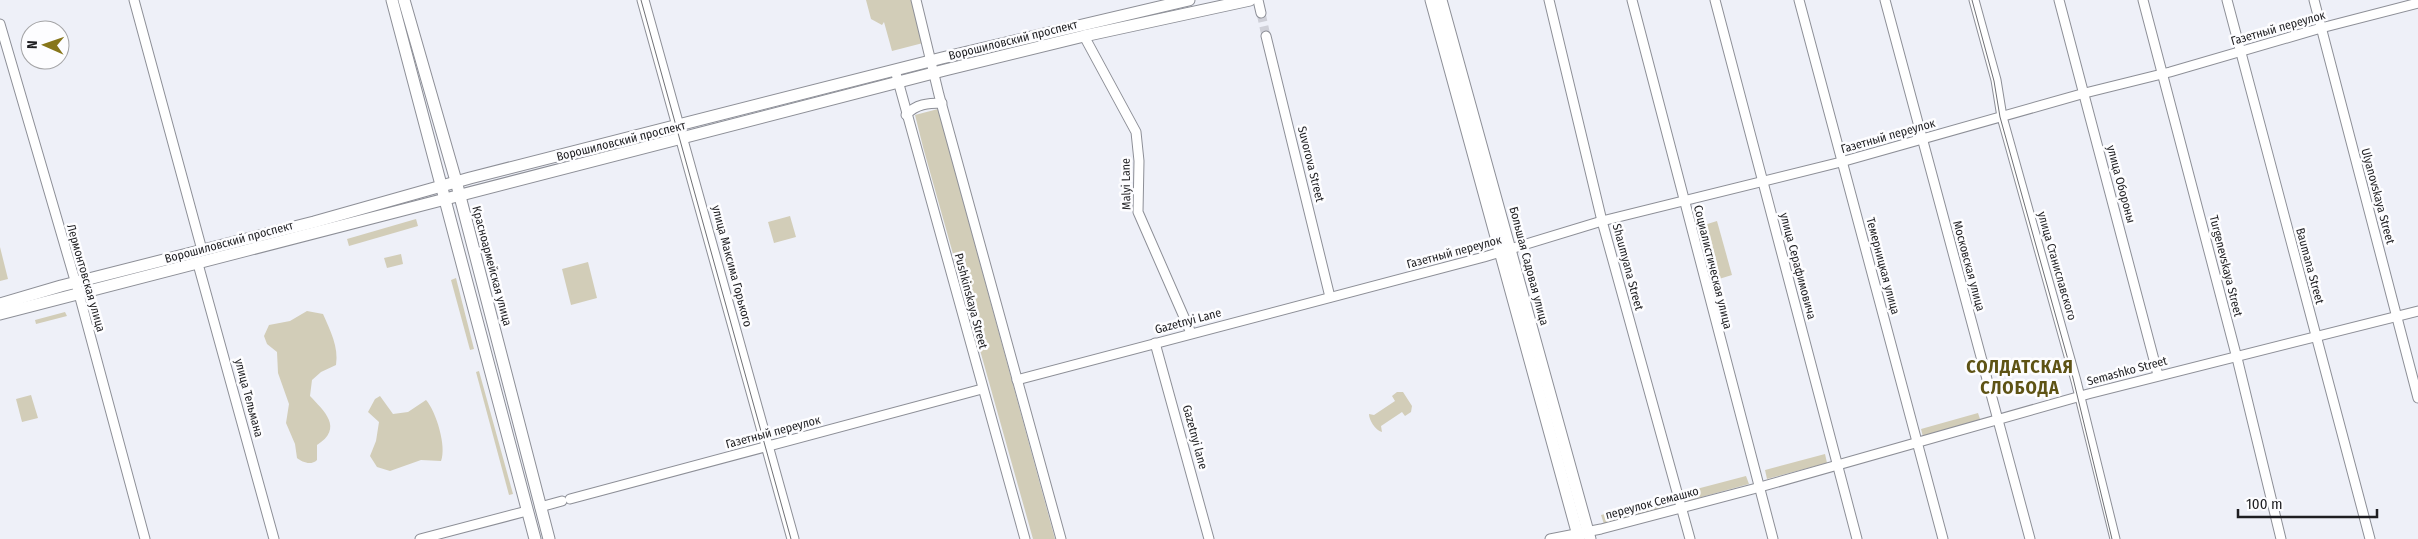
<svg xmlns="http://www.w3.org/2000/svg" width="2418" height="539" font-family="'Fira Sans Condensed',sans-serif">
	<style>
		.green { fill: #d2cdb8 }
		.lines { fill: none; stroke-linecap: round; stroke-linejoin: round }
		.minor-tunnel { stroke: #cfd0d8; stroke-width: 9; stroke-dasharray: 9 4.5; stroke-linecap: butt }
		.minor-casing { stroke: #8d8f97; stroke-width: 11 }
		.major-casing { stroke: #8d8f97; stroke-width: 13 }
		.minor { stroke: #fff; stroke-width: 9 }
		.major { stroke: #fff; stroke-width: 11 }
		.tram { stroke: #6f7075; stroke-width: 1 }
		.labels { text-anchor: middle; dominant-baseline: central; stroke-width: 5; stroke-linejoin: round; paint-order: stroke }
		.street-label { font-size: 12px; fill: #1e1e21; stroke: #fdfdff }
		.district-label { font-size: 18px; font-weight: bold; letter-spacing: 1px; fill: #5e5315; stroke: #fdfdff }
	</style>
	<rect width="100%" height="100%" fill="#eef0f8"/>
	<g class="green">
		<path d="M 866,0 L 911,0 L 923,43 L 892,51 L 884,22 L 882,25 L 871,19 Z"/>
		<path d="M 938,109 L 1055,539 L 1033,539 L 923,147 L 915,115 Z"/>
		<path d="M 790,216 L 796,237 L 774,243 L 768,222 Z"/>
		<path d="M 416,219 L 418,226 L 349,246 L 347,239 Z"/>
		<path d="M 1717,221 L 1732,275 L 1719,279 L 1704,225 Z"/>
		<path d="M 0,247 L 8,279 L 0,281 Z"/>
		<path d="M 401,254 L 403,264 L 387,268 L 384,258 Z"/>
		<path d="M 588,262 L 597,298 L 571,305 L 562,269 Z"/>
		<path d="M 456,278 L 474,349 L 470,350 L 451,280 Z"/>
		<path d="M 307,311 L 323,314 C 330,330 339,347 336,365 L 321,372 L 312,380 L 310,396 C 324,411 344,428 317,445 L 317,460 C 311,466 302,462 297,458 L 295,444 L 286,423 L 289,404 L 278,373 L 277,352 L 267,344 L 264,336 L 269,325 L 290,321 Z"/>
		<path d="M 65,312 L 67,316 L 36,324 L 35,320 Z"/>
		<path d="M 479,371 L 513,494 L 509,495 L 476,372 Z"/>
		<path d="M 1397,392 L 1403,392 L 1412,406 L 1411,412 L 1405,416 L 1402,412 L 1381,426 L 1382,432 C 1375,430 1369,420 1369,414 L 1374,415 L 1395,401 L 1392,396 Z"/>
		<path d="M 31,395 L 38,418 L 22,422 L 16,399 Z"/>
		<path d="M 380,396 L 393,414 L 408,412 L 426,400 C 436,411 447,447 441,461 L 421,460 L 390,471 L 377,467 L 370,456 L 376,441 L 379,422 L 368,412 L 375,399 Z"/>
		<path d="M 1978,413 L 1981,422 L 1923,437 L 1921,429 Z"/>
		<path d="M 1825,454 L 1827,463 L 1767,479 L 1765,470 Z"/>
		<path d="M 1746,476 L 1749,484 L 1687,501 L 1685,492 Z"/>
		<path d="M 1665,498 L 1667,507 L 1604,524 L 1601,515 Z"/>
	</g>
	<g class="lines">
		<path class="minor-tunnel" d="M 1261,13 L 1266,36"/>
		<defs>
			<g id="minor">
				<path d="M 134,0 L 202,250"/>
				<path d="M 916,0 L 939,95 L 1061,539"/>
				<path d="M 1258,0 L 1261,13"/>
				<path d="M 1549,0 L 1602,221 L 1690,539"/>
				<path d="M 1632,0 L 1773,539"/>
				<path d="M 1715,0 L 1857,539"/>
				<path d="M 1799,0 L 1943,539"/>
				<path d="M 1885,0 L 2030,539"/>
				<path d="M 1974,0 L 1996,80 L 2002,117 L 2076,381 L 2115,539"/>
				<path d="M 2059,0 L 2158,375"/>
				<path d="M 2143,0 L 2238,362 L 2281,539"/>
				<path d="M 2227,0 L 2370,539"/>
				<path d="M 2314,0 L 2418,398"/>
				<path d="M 0,24 L 79,294 L 145,539"/>
				<path d="M 1084,36 L 1136,132 L 1139,161 L 1138,212 L 1191,333"/>
				<path d="M 1266,36 L 1330,297"/>
				<path d="M 895,70 L 1025,539"/>
				<path d="M 906,115 C 916,104 928,103 942,103"/>
				<path d="M 198,264 L 274,539"/>
				<path d="M 1155,343 L 1209,539"/>
				<path d="M 1017,380 L 1484,257 L 1602,221 L 1841,162 L 2085,93 L 2170,72 L 2321,28 L 2418,3"/>
				<path d="M 570,499 L 982,389"/>
				<path d="M 540,507 L 562,501"/>
				<path d="M 420,539 L 527,511"/>
				<path d="M 1550,539 L 1601,529 L 1753,489 L 2088,394 L 2418,311"/>
			</g>
			<g id="major">
				<path d="M 392,0 L 535,539"/>
				<path d="M 404,0 L 456,181 L 549,539"/>
				<path d="M 643,0 L 793,539"/>
				<path d="M 1431,0 L 1579,539"/>
				<path d="M 1441,0 L 1590,539"/>
				<path d="M 0,304 L 61,286 L 314,222 L 470,178 L 942,58 L 1189,0"/>
				<path d="M 0,314 L 945,70 L 1084,36 L 1250,0"/>
			</g>
		</defs>
		<use href="#minor" class="minor-casing"/>
		<use href="#major" class="major-casing"/>
		<use href="#minor" class="minor"/>
		<use href="#major" class="major"/>
		<g class="tram">
			<path d="M 641,0 L 791,539"/>
			<path d="M 1972,0 L 1994,81 L 2000,117 L 2072,374 L 2112,539"/>
		</g>
	</g>
	<g class="labels">
		<g class="street-label">
			<text transform="translate(2278 28) rotate(-16)">Газетный переулок</text>
			<text transform="translate(1013 40) rotate(-14)">Ворошиловский проспект</text>
			<text transform="translate(1888 136) rotate(-16)">Газетный переулок</text>
			<text transform="translate(621 141) rotate(-14)">Ворошиловский проспект</text>
			<text transform="translate(1311 164) rotate(76)">Suvorova Street</text>
			<text transform="translate(1126 184) rotate(-91)">Malyi Lane</text>
			<text transform="translate(2121 184) rotate(75)">улица Обороны</text>
			<text transform="translate(2378 196) rotate(75)">Ulyanovskaya Street</text>
			<text transform="translate(229 242) rotate(-15)">Ворошиловский проспект</text>
			<text transform="translate(1454 252) rotate(-15)">Газетный переулок</text>
			<text transform="translate(492 266) rotate(75)">Красноармейская улица</text>
			<text transform="translate(732 266) rotate(75)">улица Максима Горького</text>
			<text transform="translate(1529 266) rotate(75)">Большая Садовая улица</text>
			<text transform="translate(1798 266) rotate(75)">улица Серафимовича</text>
			<text transform="translate(1883 266) rotate(75)">Темерницкая улица</text>
			<text transform="translate(1969 266) rotate(75)">Московская улица</text>
			<text transform="translate(2057 266) rotate(74)">улица Станиславского</text>
			<text transform="translate(2226 266) rotate(76)">Turgenevskaya Street</text>
			<text transform="translate(2310 266) rotate(75)">Baumana Street</text>
			<text transform="translate(1628 267) rotate(75)">Shaumyana Street</text>
			<text transform="translate(1713 267) rotate(76)">Социалистическая улица</text>
			<text transform="translate(86 278) rotate(74)">Лермонтовская улица</text>
			<text transform="translate(971 301) rotate(75)">Pushkinskaya Street</text>
			<text transform="translate(1188 321) rotate(-15)">Gazetnyi Lane</text>
			<text transform="translate(2127 371) rotate(-15)">Semashko Street</text>
			<text transform="translate(249 398) rotate(75)">улица Тельмана</text>
			<text transform="translate(773 432) rotate(-15)">Газетный переулок</text>
			<text transform="translate(1195 437) rotate(75)">Gazetnyi lane</text>
			<text transform="translate(1652 503) rotate(-15)">переулок Семашко</text>
		</g>
		<g class="district-label">
			<text x="2020" y="367">СОЛДАТСКАЯ<tspan x="2020" dy="21">СЛОБОДА</tspan></text>
		</g>
	</g>
	<g transform="translate(45 45) rotate(272)"><circle r="24" fill="#fdfdff" stroke="#a4a4a6"/>
	<path d="M0-4L9 19L0 12L-9 19Z" fill="#87761a"/>
	<text y="-8" font-size="14" font-weight="bold" text-anchor="middle" fill="#1e1e21">N</text>
	</g>
	<path d="M2238 509v8h139v-8" fill="none" stroke="#1e1e21" stroke-width="2.5"/>
	<text x="2246" y="509" font-size="15" fill="#1e1e21" stroke="#fdfdff" stroke-width="4" paint-order="stroke">100 m</text>
</svg>
